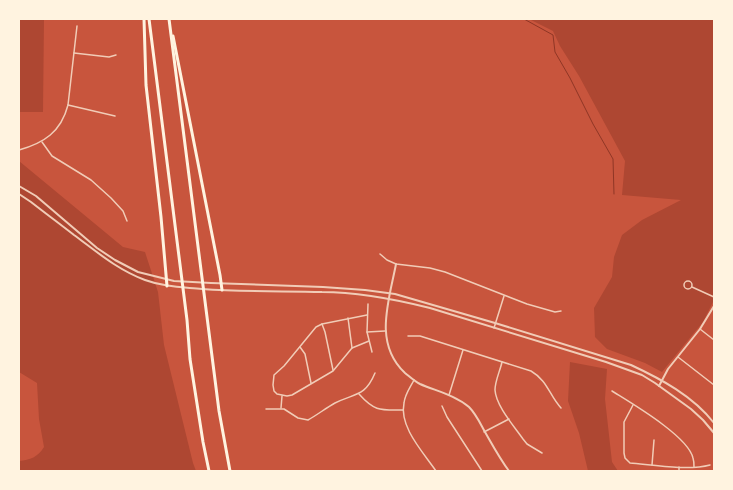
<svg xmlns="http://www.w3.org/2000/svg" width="733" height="490" font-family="'Open Sans',sans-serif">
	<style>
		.green { fill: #ae4732 }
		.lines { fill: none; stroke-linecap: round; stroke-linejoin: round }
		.stream { stroke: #8f3625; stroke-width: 1 }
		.minor { stroke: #f1ccb7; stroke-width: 1.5 }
		.tertiary { stroke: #f1ccb7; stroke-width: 2 }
		.motorway { stroke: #fff3e0; stroke-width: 3 }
	</style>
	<rect width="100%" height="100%" fill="#c8553d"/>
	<g class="green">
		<path d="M 19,19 L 44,19 L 43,112 L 19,112 Z"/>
		<path d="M 529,19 L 714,19 L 714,300 L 703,322 L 662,372 L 645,363 L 607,349 L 595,337 L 594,308 L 612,277 L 614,257 L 622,235 L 642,220 L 681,200 L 622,195 L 625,161 L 579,76 L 560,46 L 553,31 Z"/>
		<path d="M 19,161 L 123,247 L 145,252 L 158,292 L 164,345 L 193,463 L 196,471 L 19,471 L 19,461 C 30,460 38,457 44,447 L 39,419 L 37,383 L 19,372 Z"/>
		<path d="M 570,362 L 607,369 L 605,399 L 612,462 L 618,471 L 588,471 L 579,433 L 568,401 Z"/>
	</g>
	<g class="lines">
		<path class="stream" d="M 524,19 L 553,35 L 555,52 L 570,78 L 593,124 L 613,159 L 614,194"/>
		<g class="minor">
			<path d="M 74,53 L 109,57 L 116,55"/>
			<path d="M 68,105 L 115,116"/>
			<path d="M 42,142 L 52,156 L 91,180 L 111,198 L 123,211 L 127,221"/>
			<path d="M 19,150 C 44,143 61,132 68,105 L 77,26"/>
			<path d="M 380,254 L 387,260 L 396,264 L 430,268 L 445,272 L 527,304 L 555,312 L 561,311"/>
			<circle cx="688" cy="285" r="4"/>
			<path d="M 692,287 L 714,297"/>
			<path d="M 368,304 L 367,332 L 372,352"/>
			<path d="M 367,315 L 322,324 L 316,327 L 284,366 L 274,375 L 273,385 L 274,391 L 277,394 L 287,396 L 292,395 L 333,371 L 352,348 L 369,341"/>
			<path d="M 348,318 L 352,348"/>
			<path d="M 322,324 L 325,332 L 333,370"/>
			<path d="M 494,328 L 504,296"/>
			<path d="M 700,329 L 714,340"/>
			<path d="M 367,332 L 385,331"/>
			<path d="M 408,336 L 420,336 L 531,371 C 548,381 549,395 561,408"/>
			<path d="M 300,347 L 305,354 L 311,383"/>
			<path d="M 678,357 L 714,385"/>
			<path d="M 502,362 C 500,371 495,381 495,390 C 496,406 514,426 523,439 L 527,444 L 542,453"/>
			<path d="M 414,380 C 410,388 405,394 404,403 C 399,427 423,452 436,471"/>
			<path d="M 612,391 C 631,403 688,436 693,458 C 694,461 694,464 694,467"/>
			<path d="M 359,394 C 375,412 381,410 403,410"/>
			<path d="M 449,395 L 463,350"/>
			<path d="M 633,405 L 624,422 L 624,453 L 625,458 L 630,463 C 653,465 688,471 710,465"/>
			<path d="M 442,406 L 447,417 L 482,471"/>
			<path d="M 281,408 L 282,396"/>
			<path d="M 266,409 L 284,409 L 298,418 L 308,420 C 317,415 326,408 335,403 C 355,393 365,397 375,373"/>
			<path d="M 484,432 L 509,419"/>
			<path d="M 652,465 L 654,440"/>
			<path d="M 679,471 L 679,467"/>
		</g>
		<g class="tertiary">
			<path d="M 19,186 L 36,196 L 97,248 L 115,260 L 138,272 L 174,281 L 211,283 L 323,287 L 365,290 L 395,294 L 495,323 L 631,365 C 661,379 693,396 714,423"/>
			<path d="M 19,194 L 31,202 C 45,213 60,224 74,235 C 97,252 118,270 145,280 C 164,287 182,287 202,289 C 242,292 282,291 322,292 C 359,292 394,299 430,308 L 606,362 L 642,375 L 655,383 L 691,409 L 703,420 L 714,433"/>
			<path d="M 396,264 C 389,301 373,343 405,373 C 410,377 414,381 420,384 C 436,391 455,395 469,407 C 476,414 480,423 485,432 C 493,446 500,459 509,471"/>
			<path d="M 659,386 L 668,369 L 700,329 L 714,306"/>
		</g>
		<g class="motorway">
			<path d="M 144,19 L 146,85 L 161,217 L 167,286"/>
			<path d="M 149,19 L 187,320 L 190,359 L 203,442 L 209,471"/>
			<path d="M 169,19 L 219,411 L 230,471"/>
			<path d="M 173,36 L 220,275 L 222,290"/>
		</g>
	</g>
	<rect width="733" height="490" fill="none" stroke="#fff3e0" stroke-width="40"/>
</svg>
